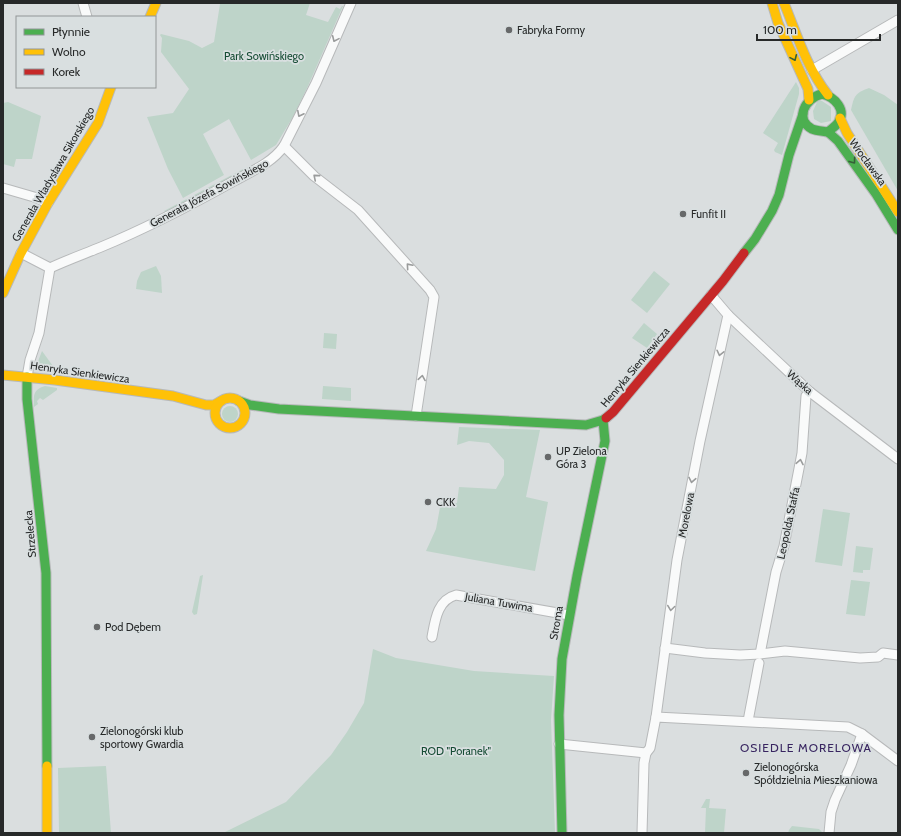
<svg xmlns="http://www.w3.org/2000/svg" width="901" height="836" font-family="Cabin,sans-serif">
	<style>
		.green { fill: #bed4c9 }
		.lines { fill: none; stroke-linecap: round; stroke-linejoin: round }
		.street-casing { stroke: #b7b9ba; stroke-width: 11 }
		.fast-casing { stroke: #b7b9ba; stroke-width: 11 }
		.slow-casing { stroke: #b7b9ba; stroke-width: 11 }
		.jam-casing { stroke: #b7b9ba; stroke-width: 11 }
		.street { stroke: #f9fafa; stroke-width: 9 }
		.fast { stroke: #4caf50; stroke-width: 9 }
		.slow { stroke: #ffc107; stroke-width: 9 }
		.jam { stroke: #c62828; stroke-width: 9 }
		.oneway { stroke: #9a9c9c }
		.oneway2 { stroke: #365f39 }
		.poi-dot { fill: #666869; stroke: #d9dfe0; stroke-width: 1.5 }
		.labels { text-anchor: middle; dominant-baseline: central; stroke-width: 3.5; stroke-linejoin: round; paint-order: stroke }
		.poi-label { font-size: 11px; fill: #272929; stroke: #d9dfe0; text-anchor: start }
		.park-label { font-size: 11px; fill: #164c34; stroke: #d9dfe0 }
		.street-label { font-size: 11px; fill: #272929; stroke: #d9dfe0 }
		.neighbourhood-label { font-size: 12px; letter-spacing: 1px; fill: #392560; stroke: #d9dfe0 }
	</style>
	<rect width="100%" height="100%" fill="#dadedf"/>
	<g class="green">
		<path d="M 223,3 L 310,3 L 306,15 L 328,22 L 336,7 L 340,9 L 342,6 L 343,6 L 308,86 L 294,115 L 276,145 L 251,160 L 229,119 L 203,134 L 224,175 L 183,198 L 168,169 L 147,117 L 173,113 L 189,89 L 161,52 L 162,38 L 160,35 L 161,34 L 189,41 L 202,48 L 214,42 L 220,4 Z"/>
		<path d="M 796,82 L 799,88 L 799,94 L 782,155 L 775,152 L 774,150 L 778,143 L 763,133 Z"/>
		<path d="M 869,88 L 884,95 L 898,105 L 898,191 L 851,110 C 854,96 855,93 869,88 Z"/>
		<path d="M 818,100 L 822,101 L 831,107 L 831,121 L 821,123 L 814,119 L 813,111 Z"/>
		<path d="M 8,102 L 41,116 L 32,159 L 16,159 L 14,167 L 3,164 L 3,103 Z"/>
		<path d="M 245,168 L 246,170 L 166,213 L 164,211 Z"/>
		<path d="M 156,266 L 161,276 L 162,293 L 136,289 L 137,281 L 141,272 Z"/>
		<path d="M 654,271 L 670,284 L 647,313 L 631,300 Z"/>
		<path d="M 644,323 L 657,334 L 647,348 L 632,338 Z"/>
		<path d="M 324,333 L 337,334 L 336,349 L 323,348 Z"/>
		<path d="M 42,351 L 58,373 C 50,372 39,373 37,364 Z"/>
		<path d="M 45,386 L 57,388 L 57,390 L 43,400 L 40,398 L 37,401 L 38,404 L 34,407 C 34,396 32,390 45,386 Z"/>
		<path d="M 323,386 L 351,388 L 351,401 L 322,399 Z"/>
		<circle cx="230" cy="414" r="8"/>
		<path d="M 459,427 L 540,430 L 526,497 L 548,502 L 535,571 L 426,551 L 436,529 L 441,502 L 457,503 L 459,487 L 496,489 L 504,475 L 504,460 L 489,443 L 469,441 L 457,445 Z"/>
		<path d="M 823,509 L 850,513 L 842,566 L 815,562 Z"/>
		<path d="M 856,546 L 873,548 L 870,570 L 863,570 L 863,573 L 853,572 Z"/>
		<path d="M 203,575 L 197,614 L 194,615 L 192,612 L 200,576 Z"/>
		<path d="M 851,580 L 870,582 L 865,616 L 846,614 Z"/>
		<path d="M 373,649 L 396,658 L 474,671 L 554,676 L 551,720 L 555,833 L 223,833 L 286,802 L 331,755 L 347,732 L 364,703 Z"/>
		<path d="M 106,766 L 111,833 L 59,833 L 58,768 Z"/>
		<path d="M 706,799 L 710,799 L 709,808 L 726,809 L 724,833 L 705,833 L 706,808 L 701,808 Z"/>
		<path d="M 792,826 L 819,829 L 823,833 L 788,833 L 789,830 Z"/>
	</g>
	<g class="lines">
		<defs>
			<g id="street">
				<path d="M 83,3 L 87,17"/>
				<path d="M 812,70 L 898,20"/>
				<path d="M 284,146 L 314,176 L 358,210 L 430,290 L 434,297 L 416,416"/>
				<path d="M 3,188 L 34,197 L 48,203"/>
				<path d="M 21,253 L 50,268 L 39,333 L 30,360 L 27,377"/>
				<path d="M 50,268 C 67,260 84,254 101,247 C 147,228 191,205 234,181 C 252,171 272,163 284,146 L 316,83 L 351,3"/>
				<path d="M 711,295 L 728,315 L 810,392 L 898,459"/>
				<path d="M 432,637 C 435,621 437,600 456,595 L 569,615"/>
				<path d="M 665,648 L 705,653 L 740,655 L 760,654 L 785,651 L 860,658 L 878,657 L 883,653 L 898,655"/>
				<path d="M 760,654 L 776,572 L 784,546 L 802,453 L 806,396 L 810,392"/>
				<path d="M 656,717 L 677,560 L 700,441 L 728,315"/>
				<path d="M 748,721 L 759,663"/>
				<path d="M 559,744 L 646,753 L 650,748 L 656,717 L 848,727 L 862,734 L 898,761"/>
				<path d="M 642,833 L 644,763 L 646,753"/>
				<path d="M 829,833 L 831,812 L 835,800 L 851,765 L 862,734"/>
			</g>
			<g id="fast">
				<path d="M 822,94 C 835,97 847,110 838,123 C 835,127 831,129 828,132 C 823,131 817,131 812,129 C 794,119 805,98 822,94 Z"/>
				<path d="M 828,132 L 838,141 L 876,194 L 898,230"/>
				<path d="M 744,253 L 755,239 L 772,211 L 779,195 L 789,155 L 803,114"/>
				<path d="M 27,377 L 27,399 L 46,573 L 47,766"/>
				<path d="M 239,401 L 250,405 L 279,409 L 586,425 L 603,420 L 606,418"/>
				<path d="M 562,833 L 559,715 L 562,659 L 577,576 L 605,441 L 603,420"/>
			</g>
			<g id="slow">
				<path d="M 772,3 L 778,23 L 808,89 L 809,100"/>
				<path d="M 784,3 C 797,35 807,68 828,95"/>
				<path d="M 150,17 L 156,3"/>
				<path d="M 840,118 L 847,133 L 898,212"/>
				<path d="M 3,293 L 21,253 L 48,203 L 98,123 L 111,87"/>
				<path d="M 3,375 L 55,380 L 173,396 L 206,405 L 214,405 L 221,401"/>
				<circle cx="230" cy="413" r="15"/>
				<path d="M 47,766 L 47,833"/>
			</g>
			<path id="jam" d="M 606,418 L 613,412 L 723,281 L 744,253"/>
		</defs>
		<use href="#street" class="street-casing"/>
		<use href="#fast" class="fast-casing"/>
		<use href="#slow" class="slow-casing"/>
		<use href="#jam" class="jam-casing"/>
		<use href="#street" class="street"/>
		<use href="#fast" class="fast"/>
		<use href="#slow" class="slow"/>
		<use href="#jam" class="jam"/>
	</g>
	<defs><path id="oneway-chevron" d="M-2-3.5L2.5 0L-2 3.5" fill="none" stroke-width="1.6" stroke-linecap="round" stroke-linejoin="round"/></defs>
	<g class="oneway">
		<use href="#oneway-chevron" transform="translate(335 39) rotate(114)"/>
		<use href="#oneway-chevron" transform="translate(300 114) rotate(117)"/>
		<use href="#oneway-chevron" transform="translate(316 177) rotate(-140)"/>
		<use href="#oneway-chevron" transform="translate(409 266) rotate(-131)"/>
		<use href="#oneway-chevron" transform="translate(720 353) rotate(103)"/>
		<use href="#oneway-chevron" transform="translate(422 378) rotate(-81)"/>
		<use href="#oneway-chevron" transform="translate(800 462) rotate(-79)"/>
		<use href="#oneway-chevron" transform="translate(692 480) rotate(101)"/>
		<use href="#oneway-chevron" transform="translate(671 608) rotate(98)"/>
	</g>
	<g class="oneway2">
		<use href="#oneway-chevron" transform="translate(794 58) rotate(66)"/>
		<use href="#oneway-chevron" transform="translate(853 161) rotate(54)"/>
	</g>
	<g class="poi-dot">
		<circle cx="509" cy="30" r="4"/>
		<circle cx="683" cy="214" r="4"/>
		<circle cx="548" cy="457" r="4"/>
		<circle cx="428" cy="502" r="4"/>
		<circle cx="97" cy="627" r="4"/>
		<circle cx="92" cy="737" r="4"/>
		<circle cx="746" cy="773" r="4"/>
	</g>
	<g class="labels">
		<g class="poi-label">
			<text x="517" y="30">Fabryka Formy</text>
			<text x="691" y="214">Funfit II</text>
			<text x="556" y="451">UP Zielona<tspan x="556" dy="13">Góra 3</tspan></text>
			<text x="436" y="502">CKK</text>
			<text x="105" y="627">Pod Dębem</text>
			<text x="100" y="731">Zielonogórski klub<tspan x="100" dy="13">sportowy Gwardia</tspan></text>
			<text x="754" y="767">Zielonogórska<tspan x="754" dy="13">Spółdzielnia Mieszkaniowa</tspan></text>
		</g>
		<g class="park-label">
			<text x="264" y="56">Park Sowińskiego</text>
			<text x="456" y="751">ROD "Poranek"</text>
		</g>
		<g class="street-label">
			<text transform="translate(868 162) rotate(54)">Wrocławska</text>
			<text transform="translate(53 174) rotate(-60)">Generała Władysława Sikorskiego</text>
			<text transform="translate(209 193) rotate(-28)">Generała Józefa Sowińskiego</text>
			<text transform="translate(635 367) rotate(-50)">Henryka Sienkiewicza</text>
			<text transform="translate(80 372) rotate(8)">Henryka Sienkiewicza</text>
			<text transform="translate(800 382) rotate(41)">Wąska</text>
			<text transform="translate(686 515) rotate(-79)">Morelowa</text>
			<text transform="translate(788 523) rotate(-78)">Leopolda Staffa</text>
			<text transform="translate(30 534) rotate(-95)">Strzelecka</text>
			<text transform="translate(499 602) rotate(10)">Juliana Tuwima</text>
			<text transform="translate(556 623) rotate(-80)">Stroma</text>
		</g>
		<g class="neighbourhood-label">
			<text x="806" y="747">OSIEDLE MORELOWA</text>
		</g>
	</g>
	<rect width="901" height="836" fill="none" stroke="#272929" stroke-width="8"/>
	<rect x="16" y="16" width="140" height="72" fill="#d9dfe0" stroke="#929697"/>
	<rect x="24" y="29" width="20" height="6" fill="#4caf50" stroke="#929697"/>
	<text x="52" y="36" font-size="12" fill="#272929">Płynnie</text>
	<rect x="24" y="49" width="20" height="6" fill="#ffc107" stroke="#929697"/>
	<text x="52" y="56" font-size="12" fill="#272929">Wolno</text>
	<rect x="24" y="69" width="20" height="6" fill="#c62828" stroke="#929697"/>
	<text x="52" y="76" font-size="12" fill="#272929">Korek</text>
	<path d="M757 34v6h123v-6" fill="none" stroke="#272929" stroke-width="2"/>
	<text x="763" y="34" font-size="12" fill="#272929" stroke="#d9dfe0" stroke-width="3" paint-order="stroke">100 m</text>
</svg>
